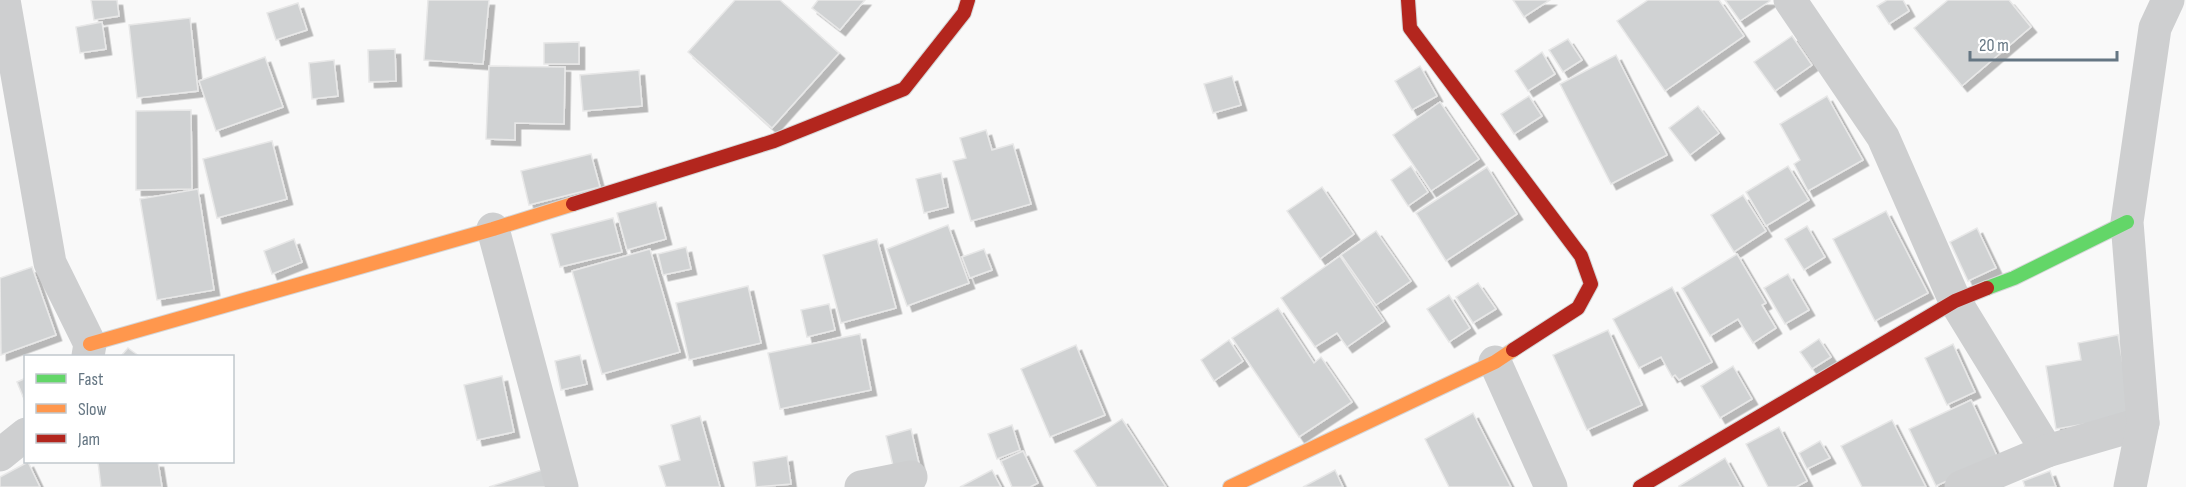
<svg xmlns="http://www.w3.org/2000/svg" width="2186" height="487" font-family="'Sofia Sans Condensed',sans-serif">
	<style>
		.building { fill: #d0d2d3; stroke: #e8e8e8; stroke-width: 1.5; filter: url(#shadow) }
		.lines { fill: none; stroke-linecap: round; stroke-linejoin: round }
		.fast-casing { stroke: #d5d6d7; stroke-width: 16 }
		.slow-casing { stroke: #d5d6d7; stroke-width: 16 }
		.jam-casing { stroke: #d5d6d7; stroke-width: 16 }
		.street { stroke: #cecfd0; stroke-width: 33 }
		.fast { stroke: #63d668; stroke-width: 14 }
		.slow { stroke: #ff974d; stroke-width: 14 }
		.jam { stroke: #b3261e; stroke-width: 14 }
	</style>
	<defs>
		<filter id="shadow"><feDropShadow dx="5.5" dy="5.5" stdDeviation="0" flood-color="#0004"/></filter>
	</defs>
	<rect width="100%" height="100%" fill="#f9f9f9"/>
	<g class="building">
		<path d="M 91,0 L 117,0 L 119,16 L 94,20 Z"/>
		<path d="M 428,0 L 489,0 L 483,64 L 424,60 Z"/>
		<path d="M 735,0 L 780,0 L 839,53 L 772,128 L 688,52 Z"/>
		<path d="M 818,0 L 865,0 L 840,30 L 812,8 Z"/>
		<path d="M 1513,0 L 1550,0 L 1524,17 Z"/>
		<path d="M 1648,0 L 1719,0 L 1744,36 L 1665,91 L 1617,21 Z"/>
		<path d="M 1725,0 L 1769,0 L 1770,1 L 1740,21 Z"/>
		<path d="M 1887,0 L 1903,0 L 1909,11 L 1889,24 L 1877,6 Z"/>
		<path d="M 1948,0 L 2009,0 L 2031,27 L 1962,86 L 1914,28 Z"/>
		<path d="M 298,3 L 307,30 L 276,40 L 267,13 Z"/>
		<path d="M 190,18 L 198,91 L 137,98 L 129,25 Z"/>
		<path d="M 102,22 L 106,49 L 80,53 L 76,27 Z"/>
		<path d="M 1792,36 L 1812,65 L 1775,91 L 1754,62 Z"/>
		<path d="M 1568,39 L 1582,60 L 1563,72 L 1549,50 Z"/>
		<path d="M 579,42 L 579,64 L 544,64 L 544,43 Z"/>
		<path d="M 395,49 L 396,81 L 369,82 L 368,50 Z"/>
		<path d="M 1542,52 L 1555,74 L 1528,91 L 1515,71 Z"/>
		<path d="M 1616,55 L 1667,155 L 1611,184 L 1560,84 Z"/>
		<path d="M 265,57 L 283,107 L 216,131 L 199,81 Z"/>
		<path d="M 334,60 L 338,96 L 312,99 L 309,63 Z"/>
		<path d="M 489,66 L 565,67 L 564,124 L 515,123 L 515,140 L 486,139 Z"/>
		<path d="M 1420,66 L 1437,96 L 1412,110 L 1395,81 Z"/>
		<path d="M 639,70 L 642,106 L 583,111 L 580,75 Z"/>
		<path d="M 1232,76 L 1241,105 L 1213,113 L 1204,84 Z"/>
		<path d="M 1529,96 L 1542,116 L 1514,134 L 1501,114 Z"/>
		<path d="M 1827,96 L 1863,160 L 1808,191 L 1794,164 L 1800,160 L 1780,124 Z"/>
		<path d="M 1440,102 L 1479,159 L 1431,191 L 1393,135 Z"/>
		<path d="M 1698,106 L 1719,133 L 1690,155 L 1669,128 Z"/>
		<path d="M 191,110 L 192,189 L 136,190 L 136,111 Z"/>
		<path d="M 986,130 L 992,150 L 1013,144 L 1031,204 L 971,221 L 953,161 L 966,158 L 960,138 Z"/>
		<path d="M 272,141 L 287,199 L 217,218 L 203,159 Z"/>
		<path d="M 591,154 L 600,187 L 529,205 L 521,171 Z"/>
		<path d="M 1411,166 L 1428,192 L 1408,206 L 1391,180 Z"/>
		<path d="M 1788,166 L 1809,200 L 1766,226 L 1746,192 Z"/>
		<path d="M 1487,167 L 1517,214 L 1446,261 L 1416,213 Z"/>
		<path d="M 941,173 L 948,207 L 924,213 L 916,179 Z"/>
		<path d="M 1322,187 L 1354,234 L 1320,259 L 1287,211 Z"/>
		<path d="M 198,189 L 214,290 L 157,300 L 140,199 Z"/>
		<path d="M 1743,195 L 1766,231 L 1734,252 L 1711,215 Z"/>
		<path d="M 656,202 L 666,239 L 627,250 L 617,213 Z"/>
		<path d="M 1886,211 L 1928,293 L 1875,321 L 1833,239 Z"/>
		<path d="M 613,218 L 622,252 L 560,267 L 551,234 Z"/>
		<path d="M 948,225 L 969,283 L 907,306 L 887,249 Z"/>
		<path d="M 1807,226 L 1825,257 L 1804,270 L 1785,239 Z"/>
		<path d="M 1977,228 L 1996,268 L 1968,281 L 1950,242 Z"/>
		<path d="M 1376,231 L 1411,281 L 1376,305 L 1341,255 Z"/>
		<path d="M 294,239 L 302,262 L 272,274 L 264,251 Z"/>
		<path d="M 877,239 L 896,308 L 841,323 L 823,255 Z"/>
		<path d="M 686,247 L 691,269 L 663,275 L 658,254 Z"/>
		<path d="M 650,249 L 680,352 L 602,374 L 572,271 Z"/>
		<path d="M 984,249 L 992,270 L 970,278 L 962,257 Z"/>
		<path d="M 1737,254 L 1766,303 L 1762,305 L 1776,328 L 1753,343 L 1738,319 L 1710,336 L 1682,288 Z"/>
		<path d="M 1340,256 L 1384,321 L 1347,347 L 1337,333 L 1315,347 L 1281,298 Z"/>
		<path d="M 32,267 L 56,335 L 1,355 L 0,278 Z"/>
		<path d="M 1788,274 L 1809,310 L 1785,324 L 1764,288 Z"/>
		<path d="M 1478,283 L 1496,309 L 1473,323 L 1456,297 Z"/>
		<path d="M 748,286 L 761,343 L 689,360 L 676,303 Z"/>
		<path d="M 1672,287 L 1712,362 L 1679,380 L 1675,375 L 1672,377 L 1661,357 L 1639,368 L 1613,319 Z"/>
		<path d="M 1449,295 L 1470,328 L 1449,342 L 1427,309 Z"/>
		<path d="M 829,304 L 835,330 L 807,337 L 801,310 Z"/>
		<path d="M 1278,308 L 1314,363 L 1321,357 L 1352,402 L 1299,437 L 1232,338 Z"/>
		<path d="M 1608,330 L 1642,405 L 1587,430 L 1553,355 Z"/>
		<path d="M 860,334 L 871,390 L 780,409 L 768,353 Z"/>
		<path d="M 2118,335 L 2132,416 L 2056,429 L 2046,366 L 2081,360 L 2078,343 Z"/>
		<path d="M 1819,339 L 1831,357 L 1812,369 L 1800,352 Z"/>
		<path d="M 1229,340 L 1243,361 L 1214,381 L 1201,360 Z"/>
		<path d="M 1953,344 L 1975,392 L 1947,405 L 1925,358 Z"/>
		<path d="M 1076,345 L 1105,415 L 1050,437 L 1021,369 Z"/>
		<path d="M 128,348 L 139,356 L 121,356 Z"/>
		<path d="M 580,355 L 587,384 L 561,390 L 555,361 Z"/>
		<path d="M 1733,366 L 1752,399 L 1720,418 L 1701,386 Z"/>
		<path d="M 502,376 L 514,432 L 477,440 L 464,385 Z"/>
		<path d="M 26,378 L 26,404 L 17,382 Z"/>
		<path d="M 1971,400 L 1998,458 L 1936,486 L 1909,429 Z"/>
		<path d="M 1473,413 L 1511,487 L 1449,487 L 1425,439 Z"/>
		<path d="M 700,416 L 720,487 L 666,487 L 659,466 L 680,460 L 671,425 Z"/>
		<path d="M 1122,419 L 1166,487 L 1097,487 L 1074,451 Z"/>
		<path d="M 1892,420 L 1926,487 L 1862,487 L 1841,446 Z"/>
		<path d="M 1012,425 L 1020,450 L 997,459 L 988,434 Z"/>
		<path d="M 1779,427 L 1807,481 L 1796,487 L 1768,487 L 1746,444 Z"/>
		<path d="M 911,429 L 920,468 L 895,474 L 886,436 Z"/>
		<path d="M 1820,441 L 1830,458 L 1807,469 L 1799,453 Z"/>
		<path d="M 1023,451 L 1038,483 L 1030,487 L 1012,487 L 1001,461 Z"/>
		<path d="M 787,456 L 791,484 L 756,487 L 753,462 Z"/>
		<path d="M 1725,458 L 1741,487 L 1679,487 L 1679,486 Z"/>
		<path d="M 28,462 L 40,487 L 0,487 L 0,477 Z"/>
		<path d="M 98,462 L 158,462 L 162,487 L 101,487 Z"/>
		<path d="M 545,469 L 551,487 L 489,487 Z"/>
		<path d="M 992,470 L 1001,487 L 960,487 Z"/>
		<path d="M 1335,470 L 1343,487 L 1303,487 Z"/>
		<path d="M 2050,471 L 2056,487 L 2025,487 L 2023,481 Z"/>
	</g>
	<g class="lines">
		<defs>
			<path id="fast" d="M 1987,288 L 2014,278 L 2127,222"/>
			<g id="slow">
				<path d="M 90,344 L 493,229 L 573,204"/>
				<path d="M 1230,487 L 1495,362 L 1513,350"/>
			</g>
			<g id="jam">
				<path d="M 1408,0 L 1410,28 L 1581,256 L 1591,284 L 1578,308 L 1513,350"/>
				<path d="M 573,204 L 774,141 L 904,89 L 964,13 L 968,0"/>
				<path d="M 1640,487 L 1955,301 L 1987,288"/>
			</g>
		</defs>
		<use href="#fast" class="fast-casing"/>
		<use href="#slow" class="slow-casing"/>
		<use href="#jam" class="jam-casing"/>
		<g class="street">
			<path d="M 4,0 L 50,263 L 90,344 L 88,356"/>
			<path d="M 1790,0 L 1883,137 L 1955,301 L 2047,451"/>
			<path d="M 493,229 L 562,487"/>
			<path d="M 1495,362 L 1551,487"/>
			<path d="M 0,455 L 26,434"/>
			<path d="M 861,487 L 911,477"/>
			<path d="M 1961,487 L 2047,451 L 2143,423"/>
			<path d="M 2130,487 L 2143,423 L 2127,222 L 2155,28 L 2168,0"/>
		</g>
		<use href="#fast" class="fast"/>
		<use href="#slow" class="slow"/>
		<use href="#jam" class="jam"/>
	</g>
	<rect x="24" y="355" width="210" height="108" fill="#ffffff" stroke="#c1c8cd" stroke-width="1.5"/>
	<rect x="36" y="374" width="30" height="9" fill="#63d668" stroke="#c1c8cd" stroke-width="1.5"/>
	<text x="78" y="385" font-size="18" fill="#657683">Fast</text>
	<rect x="36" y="404" width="30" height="9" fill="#ff974d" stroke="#c1c8cd" stroke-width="1.5"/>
	<text x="78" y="415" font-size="18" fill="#657683">Slow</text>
	<rect x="36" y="434" width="30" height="9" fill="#b3261e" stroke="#c1c8cd" stroke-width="1.5"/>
	<text x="78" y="445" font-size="18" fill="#657683">Jam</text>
	<path d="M1970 51v9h147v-9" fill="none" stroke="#657683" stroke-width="3"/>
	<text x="1979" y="51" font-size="18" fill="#657683" stroke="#ffffff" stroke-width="4.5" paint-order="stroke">20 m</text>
</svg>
